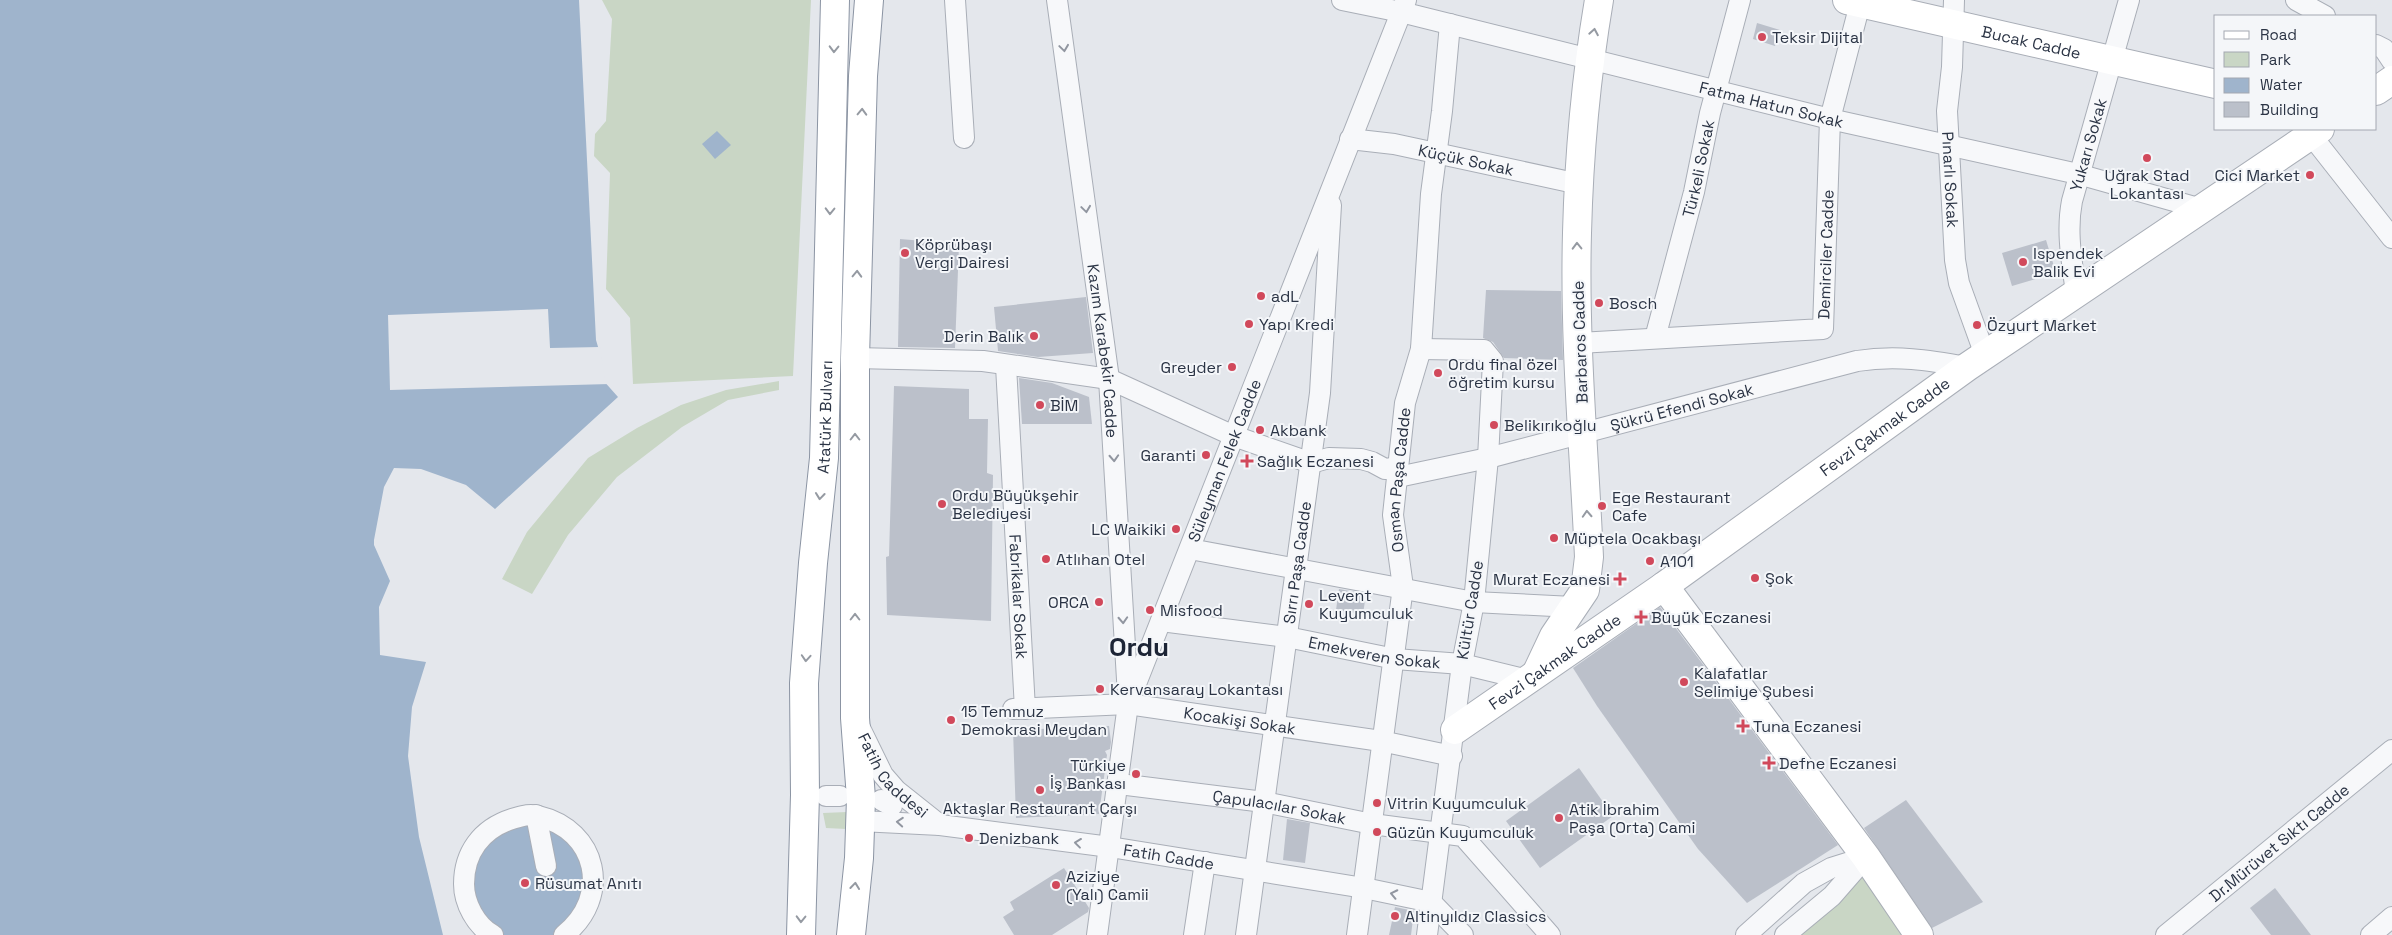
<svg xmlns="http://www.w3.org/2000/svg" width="2392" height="935" font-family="'Space Grotesk',sans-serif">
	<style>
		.green { fill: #c9d6c5 }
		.water { fill: #9fb4cc }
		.pier { fill: #e4e7ec }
		.building { fill: #bbc0ca }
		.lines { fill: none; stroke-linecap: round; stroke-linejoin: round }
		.street-casing { stroke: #a9aeb7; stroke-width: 22 }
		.secondary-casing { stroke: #a9aeb7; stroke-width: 30 }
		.highway-casing { stroke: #8b94a3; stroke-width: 30 }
		.street { stroke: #f7f8fa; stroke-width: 20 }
		.secondary { stroke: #fff; stroke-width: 28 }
		.highway { stroke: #fff; stroke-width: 28 }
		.oneway { stroke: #959aa2 }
		.oneway2 { stroke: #9196a0 }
		.poi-dot { fill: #d1495b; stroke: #f4f6f9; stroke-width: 2 }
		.labels { text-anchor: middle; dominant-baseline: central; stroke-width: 4; stroke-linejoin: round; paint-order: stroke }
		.poi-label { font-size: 16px; fill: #2b3445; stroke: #f4f6f9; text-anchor: start }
		.street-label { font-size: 16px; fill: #2b3445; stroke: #f4f6f9 }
		.town-label { font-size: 26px; font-weight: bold; fill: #1d2536; stroke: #f4f6f9 }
	</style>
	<rect width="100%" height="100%" fill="#e4e7ec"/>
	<g class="green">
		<path d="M 602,0 L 811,0 L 793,376 L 633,384 L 630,318 L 606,289 L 610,173 L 594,156 L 595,134 L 606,121 L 612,19 Z"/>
		<path d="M 779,381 L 779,390 L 728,400 L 682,427 L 617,477 L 568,535 L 532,594 L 502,579 L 527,532 L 588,458 L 637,428 L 681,405 L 726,390 Z"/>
		<path d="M 847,812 L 846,829 L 826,828 L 823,813 Z"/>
		<path d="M 1866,857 L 1919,935 L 1785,935 Z"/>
	</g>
	<g class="water">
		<path d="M 0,0 L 579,0 L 596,340 L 601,357 L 602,379 L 618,397 L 495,509 L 466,485 L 421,469 L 394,468 L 384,487 L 374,540 L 374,545 L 390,581 L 379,607 L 380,655 L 426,662 L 412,707 L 408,756 L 419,837 L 443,935 L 0,935 Z"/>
		<path d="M 717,131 L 731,145 L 715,159 L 702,144 Z"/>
		<path d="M 534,822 L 569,838 L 587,872 L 581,909 L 555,935 L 503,935 L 496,932 L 472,901 L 472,862 L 497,831 Z"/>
	</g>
	<path class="pier" d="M 548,309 L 550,348 L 600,347 L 605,378 L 610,384 L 390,390 L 388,315 Z"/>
	<g class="building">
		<path d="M 1757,23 L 1780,30 L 1775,46 L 1753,39 Z"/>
		<path d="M 900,239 L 959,244 L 955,348 L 898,347 Z"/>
		<path d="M 2046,240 L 2056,273 L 2012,286 L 2002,253 Z"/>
		<path d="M 1486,290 L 1561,291 L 1563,360 L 1504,358 L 1493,342 L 1483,338 Z"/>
		<path d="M 1086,297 L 1093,353 L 1038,357 L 998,351 L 994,307 Z"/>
		<path d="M 1019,378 L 1052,383 L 1089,397 L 1092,424 L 1022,424 Z"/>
		<path d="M 894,386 L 969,389 L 969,419 L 988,419 L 987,473 L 993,475 L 991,621 L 887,615 L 886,557 L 889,556 Z"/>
		<path d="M 1339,589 L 1366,594 L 1363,614 L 1336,610 Z"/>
		<path d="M 1660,607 L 1838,845 L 1747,903 L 1698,849 L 1597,706 L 1573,668 Z"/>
		<path d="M 1109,726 L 1111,742 L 1110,749 L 1105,751 L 1107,755 L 1099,814 L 1016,818 L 1013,730 Z"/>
		<path d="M 1579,768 L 1613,816 L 1540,868 L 1506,821 Z"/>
		<path d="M 1906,800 L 1983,902 L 1932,928 L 1864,828 Z"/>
		<path d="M 1287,819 L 1310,823 L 1305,863 L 1283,860 Z"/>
		<path d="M 1064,868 L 1089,908 L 1088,912 L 1052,935 L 1014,935 L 1003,917 L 1014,910 L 1010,902 Z"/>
		<path d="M 2275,888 L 2311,935 L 2271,935 L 2250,908 Z"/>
		<path d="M 1395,907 L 1414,911 L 1411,935 L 1389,935 Z"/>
	</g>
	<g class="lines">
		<defs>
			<g id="street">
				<path d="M 955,0 L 964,138"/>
				<path id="s1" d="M 1057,0 L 1109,379 L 1128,696"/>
				<path id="s2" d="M 1342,0 L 1401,12 L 1830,119 L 2078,174 L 2202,209"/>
				<path id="s3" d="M 1954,0 L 1952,67 L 1947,111 L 1955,260 L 1959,283 L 1985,355"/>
				<path d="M 2296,0 L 2325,16"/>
				<path d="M 2376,45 L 2384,49 L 2392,61"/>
				<path d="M 2311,135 L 2392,238"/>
				<path id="s4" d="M 1350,139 L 1394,144 L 1579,184"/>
				<path id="s5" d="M 2076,293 C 2072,262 2066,232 2072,201 L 2129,0"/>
				<path id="s6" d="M 1655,338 L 1694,192 L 1710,113 L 1740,0"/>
				<path id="s7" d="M 1579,343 L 1823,329 L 1830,119 L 1861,0"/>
				<path d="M 1421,349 L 1484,350 L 1493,361 L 1488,458 L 1474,602 L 1462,664 L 1427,935"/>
				<path id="s8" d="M 855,358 L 983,361 L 1109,379 L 1234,436 L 1311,463 L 1329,458 L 1361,459 L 1372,462 L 1385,469 L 1391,468 L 1398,477 L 1488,458 L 1857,361 C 1896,355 1928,360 1967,367"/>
				<path id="s9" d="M 1006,366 L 1025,709"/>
				<path d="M 1190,549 L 1474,602 L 1573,607"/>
				<path id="s10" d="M 1161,621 L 1287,637 L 1395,659 L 1462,664 L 1528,680"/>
				<path id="s11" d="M 1013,709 L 1128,704 L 1381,741 L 1452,756"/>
				<path id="s12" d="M 859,726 L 883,775 L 896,790 L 940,825"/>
				<path id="s13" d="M 1119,784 L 1264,802 L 1372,824 L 1463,836 L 1550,935"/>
				<path d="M 826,796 L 840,796"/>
				<path d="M 881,800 L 892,806 L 893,797"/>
				<path d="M 536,815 L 546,866"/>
				<path id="s14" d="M 860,821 L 940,825 L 1110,847 L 1364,888 L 1431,902 L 1463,935"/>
				<path d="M 493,935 C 476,926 464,903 464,884 C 464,853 481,829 512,819 C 520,817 529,813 538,816 C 598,830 612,897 564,935"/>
				<path id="s15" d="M 1097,935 L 1128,704 L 1406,0"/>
				<path d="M 1194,935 L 1205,862"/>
				<path id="s16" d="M 1246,935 L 1320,393 L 1331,205"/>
				<path id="s17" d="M 1357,935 L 1403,587 L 1393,515 L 1405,403 L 1421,349 L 1431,194 L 1442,111 L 1450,24"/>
				<path d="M 1746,935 L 1804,883 L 1831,868 L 1866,857"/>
				<path d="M 1785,935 L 1832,896 L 1866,857"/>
				<path id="s18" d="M 2166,935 L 2392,750"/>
				<path d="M 2371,935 L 2392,917"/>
			</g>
			<g id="secondary">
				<path id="s19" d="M 1847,0 L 2216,84"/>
				<path d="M 2376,91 L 2392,80"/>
				<path d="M 1664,586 L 1866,857 L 1919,935"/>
				<path d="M 1537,672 L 1554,636 L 1585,590 L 1589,557 C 1584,449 1574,341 1577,233 C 1579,154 1586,77 1599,0"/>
				<path id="s20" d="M 1455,730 L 1664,586 L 1967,367 L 2320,129"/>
			</g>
			<g id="highway">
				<path id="s21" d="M 801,935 L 805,795 L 804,683 L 813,563 L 824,458 L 835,0"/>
				<path d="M 851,935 L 859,858 L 861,798 L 855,718 L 855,358 L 863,76 L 869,0"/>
			</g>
		</defs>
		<use href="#street" class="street-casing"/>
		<use href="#secondary" class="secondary-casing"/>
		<use href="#highway" class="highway-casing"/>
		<use href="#street" class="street"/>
		<use href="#secondary" class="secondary"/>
		<use href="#highway" class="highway"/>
	</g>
	<defs><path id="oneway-chevron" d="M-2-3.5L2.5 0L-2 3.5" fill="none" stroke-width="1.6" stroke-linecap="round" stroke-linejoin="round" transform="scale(1.25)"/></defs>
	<g class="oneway">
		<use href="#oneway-chevron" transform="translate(1594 32) rotate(-80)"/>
		<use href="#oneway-chevron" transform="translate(834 49) rotate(91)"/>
		<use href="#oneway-chevron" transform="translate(862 112) rotate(-88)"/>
		<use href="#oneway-chevron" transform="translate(830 211) rotate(91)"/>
		<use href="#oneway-chevron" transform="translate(1577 246) rotate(-91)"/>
		<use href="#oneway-chevron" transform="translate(857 274) rotate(-88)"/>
		<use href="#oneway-chevron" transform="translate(855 437) rotate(-90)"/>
		<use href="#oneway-chevron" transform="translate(820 496) rotate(96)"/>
		<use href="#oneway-chevron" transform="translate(1587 514) rotate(-93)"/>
		<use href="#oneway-chevron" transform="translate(855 617) rotate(-90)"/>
		<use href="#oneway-chevron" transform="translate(806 658) rotate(94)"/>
		<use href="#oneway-chevron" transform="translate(855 886) rotate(-84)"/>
		<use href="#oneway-chevron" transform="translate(801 919) rotate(91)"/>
	</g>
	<g class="oneway2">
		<use href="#oneway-chevron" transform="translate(1064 48) rotate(82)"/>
		<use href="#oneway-chevron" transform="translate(1086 209) rotate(82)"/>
		<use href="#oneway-chevron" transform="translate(1114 458) rotate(87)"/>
		<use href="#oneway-chevron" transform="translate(1123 620) rotate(87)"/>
		<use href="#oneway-chevron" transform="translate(900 822) rotate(-176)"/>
		<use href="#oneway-chevron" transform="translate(1078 843) rotate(-173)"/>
		<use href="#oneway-chevron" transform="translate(1394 894) rotate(-168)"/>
	</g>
	<g class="poi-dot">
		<circle cx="1762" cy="37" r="5"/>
		<circle cx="2147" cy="158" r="5"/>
		<circle cx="2310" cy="175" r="5"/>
		<circle cx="905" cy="253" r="5"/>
		<circle cx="2023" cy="262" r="5"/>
		<circle cx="1261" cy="296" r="5"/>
		<circle cx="1599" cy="303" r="5"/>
		<circle cx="1249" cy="324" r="5"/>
		<circle cx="1977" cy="325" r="5"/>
		<circle cx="1034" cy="336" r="5"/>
		<circle cx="1232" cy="367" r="5"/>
		<circle cx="1438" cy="373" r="5"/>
		<circle cx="1040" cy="405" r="5"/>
		<circle cx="1494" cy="425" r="5"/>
		<circle cx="1260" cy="430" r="5"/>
		<circle cx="1206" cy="455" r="5"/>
		<path d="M1244.5 453.5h5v5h5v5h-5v5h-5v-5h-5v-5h5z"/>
		<circle cx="942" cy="504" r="5"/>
		<circle cx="1602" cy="506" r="5"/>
		<circle cx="1176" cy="529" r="5"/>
		<circle cx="1554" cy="538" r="5"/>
		<circle cx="1046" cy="559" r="5"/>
		<circle cx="1650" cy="561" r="5"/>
		<circle cx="1755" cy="578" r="5"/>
		<path d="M1617.5 571.5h5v5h5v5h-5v5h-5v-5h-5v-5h5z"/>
		<circle cx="1099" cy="602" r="5"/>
		<circle cx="1309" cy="604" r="5"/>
		<circle cx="1150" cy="610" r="5"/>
		<path d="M1638.5 609.5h5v5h5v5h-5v5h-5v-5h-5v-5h5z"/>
		<circle cx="1684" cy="682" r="5"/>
		<circle cx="1100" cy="689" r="5"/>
		<circle cx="951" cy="720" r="5"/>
		<path d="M1740.5 718.5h5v5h5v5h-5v5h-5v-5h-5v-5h5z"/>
		<path d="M1766.5 755.5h5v5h5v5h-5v5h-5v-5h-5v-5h5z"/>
		<circle cx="1136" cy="774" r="5"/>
		<circle cx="1040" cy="790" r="5"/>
		<circle cx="1377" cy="803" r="5"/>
		<circle cx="1559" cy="818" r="5"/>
		<circle cx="1377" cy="832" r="5"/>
		<circle cx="969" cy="838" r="5"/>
		<circle cx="525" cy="883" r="5"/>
		<circle cx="1056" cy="885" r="5"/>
		<circle cx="1395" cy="916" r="5"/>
	</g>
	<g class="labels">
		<g class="poi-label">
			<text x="1772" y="37">Teksir Dijital</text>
			<text x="2147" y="175" text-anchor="middle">Uğrak Stad<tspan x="2147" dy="18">Lokantası</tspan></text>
			<text x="2300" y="175" text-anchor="end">Cici Market</text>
			<text x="915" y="244">Köprübaşı<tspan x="915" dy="18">Vergi Dairesi</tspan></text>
			<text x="2033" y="253">Ispendek<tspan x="2033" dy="18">Balik Evi</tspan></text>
			<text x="1271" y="296">adL</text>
			<text x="1609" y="303">Bosch</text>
			<text x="1259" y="324">Yapı Kredi</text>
			<text x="1987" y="325">Özyurt Market</text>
			<text x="1024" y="336" text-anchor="end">Derin Balık</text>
			<text x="1448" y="364">Ordu final özel<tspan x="1448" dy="18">öğretim kursu</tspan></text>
			<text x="1222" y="367" text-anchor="end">Greyder</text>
			<text x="1050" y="405">BİM</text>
			<text x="1504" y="425">Belikırıkoğlu</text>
			<text x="1270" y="430">Akbank</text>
			<text x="1196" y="455" text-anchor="end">Garanti</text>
			<text x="1257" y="461">Sağlık Eczanesi</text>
			<text x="952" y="495">Ordu Büyükşehir<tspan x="952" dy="18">Belediyesi</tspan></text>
			<text x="1612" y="497">Ege Restaurant<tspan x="1612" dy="18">Cafe</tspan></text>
			<text x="1166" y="529" text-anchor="end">LC Waikiki</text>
			<text x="1564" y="538">Müptela Ocakbaşı</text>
			<text x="1056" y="559">Atlıhan Otel</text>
			<text x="1660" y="561">A101</text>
			<text x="1765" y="578">Şok</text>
			<text x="1610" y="579" text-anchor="end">Murat Eczanesi</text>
			<text x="1319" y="595">Levent<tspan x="1319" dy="18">Kuyumculuk</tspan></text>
			<text x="1089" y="602" text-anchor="end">ORCA</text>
			<text x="1160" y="610">Misfood</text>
			<text x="1651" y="617">Büyük Eczanesi</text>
			<text x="1694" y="673">Kalafatlar<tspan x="1694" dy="18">Selimiye Şubesi</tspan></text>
			<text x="1110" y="689">Kervansaray Lokantası</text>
			<text x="961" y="711">15 Temmuz<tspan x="961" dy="18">Demokrasi Meydan</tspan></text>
			<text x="1753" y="726">Tuna Eczanesi</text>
			<text x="1779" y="763">Defne Eczanesi</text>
			<text x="1126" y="765" text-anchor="end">Türkiye<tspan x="1126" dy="18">İş Bankası</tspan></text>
			<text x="1387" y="803">Vitrin Kuyumculuk</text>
			<text x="1040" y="808" text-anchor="middle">Aktaşlar Restaurant Çarşı</text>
			<text x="1569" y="809">Atik İbrahim<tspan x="1569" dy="18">Paşa (Orta) Cami</tspan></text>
			<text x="1387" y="832">Güzün Kuyumculuk</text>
			<text x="979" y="838">Denizbank</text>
			<text x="1066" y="876">Aziziye<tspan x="1066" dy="18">(Yalı) Camii</tspan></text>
			<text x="535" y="883">Rüsumat Anıtı</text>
			<text x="1405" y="916">Altinyıldız Classics</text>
		</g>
		<g class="street-label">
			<text stroke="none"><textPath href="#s19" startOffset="189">Bucak Cadde</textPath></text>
			<text stroke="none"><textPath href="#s2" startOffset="442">Fatma Hatun Sokak</textPath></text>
			<text stroke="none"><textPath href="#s5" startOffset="151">Yukarı Sokak</textPath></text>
			<text stroke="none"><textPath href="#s4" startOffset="118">Küçük Sokak</textPath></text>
			<text stroke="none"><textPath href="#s6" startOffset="175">Türkeli Sokak</textPath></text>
			<text stroke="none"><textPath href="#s3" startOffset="180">Pınarlı Sokak</textPath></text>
			<text stroke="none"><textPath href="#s7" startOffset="319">Demirciler Cadde</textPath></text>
			<text transform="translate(1580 342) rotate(-92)">Barbaros Cadde</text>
			<text stroke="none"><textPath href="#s1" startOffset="354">Kazım Karabekir Cadde</textPath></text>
			<text stroke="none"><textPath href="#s8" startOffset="861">Şükrü Efendi Sokak</textPath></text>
			<text stroke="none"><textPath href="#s21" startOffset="519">Atatürk Bulvarı</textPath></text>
			<text stroke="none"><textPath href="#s20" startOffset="526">Fevzi Çakmak Cadde</textPath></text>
			<text stroke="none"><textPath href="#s15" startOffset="495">Süleyman Felek Cadde</textPath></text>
			<text stroke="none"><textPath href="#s17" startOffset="459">Osman Paşa Cadde</textPath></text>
			<text stroke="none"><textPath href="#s16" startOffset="376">Sırrı Paşa Cadde</textPath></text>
			<text stroke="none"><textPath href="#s9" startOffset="231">Fabrikalar Sokak</textPath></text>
			<text transform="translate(1470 610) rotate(-81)">Kültür Cadde</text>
			<text stroke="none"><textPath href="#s10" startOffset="216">Emekveren Sokak</textPath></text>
			<text stroke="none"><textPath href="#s20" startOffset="121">Fevzi Çakmak Cadde</textPath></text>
			<text stroke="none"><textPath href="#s11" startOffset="228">Kocakişi Sokak</textPath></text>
			<text stroke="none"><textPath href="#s12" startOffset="61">Fatih Caddesi</textPath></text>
			<text stroke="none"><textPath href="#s13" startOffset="162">Çapulacılar Sokak</textPath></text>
			<text stroke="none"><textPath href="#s18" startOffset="146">Dr.Mürüvet Sıktı Cadde</textPath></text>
			<text stroke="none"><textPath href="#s14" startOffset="311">Fatih Cadde</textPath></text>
		</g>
		<g class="town-label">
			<text x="1139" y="647">Ordu</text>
		</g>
	</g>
	<rect x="2214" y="15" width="162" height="115" fill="#f4f6f9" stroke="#a4a8b1"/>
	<rect x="2224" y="31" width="25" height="8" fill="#ffffff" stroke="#a4a8b1"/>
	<text x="2260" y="40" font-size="15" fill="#2b3445">Road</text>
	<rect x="2224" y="52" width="25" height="15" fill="#c9d6c5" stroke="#a4a8b1"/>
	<text x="2260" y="65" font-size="15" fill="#2b3445">Park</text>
	<rect x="2224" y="78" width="25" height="15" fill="#9fb4cc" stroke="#a4a8b1"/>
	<text x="2260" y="90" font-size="15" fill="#2b3445">Water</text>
	<rect x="2224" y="102" width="25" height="15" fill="#bbc0ca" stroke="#a4a8b1"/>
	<text x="2260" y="115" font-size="15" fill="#2b3445">Building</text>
</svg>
